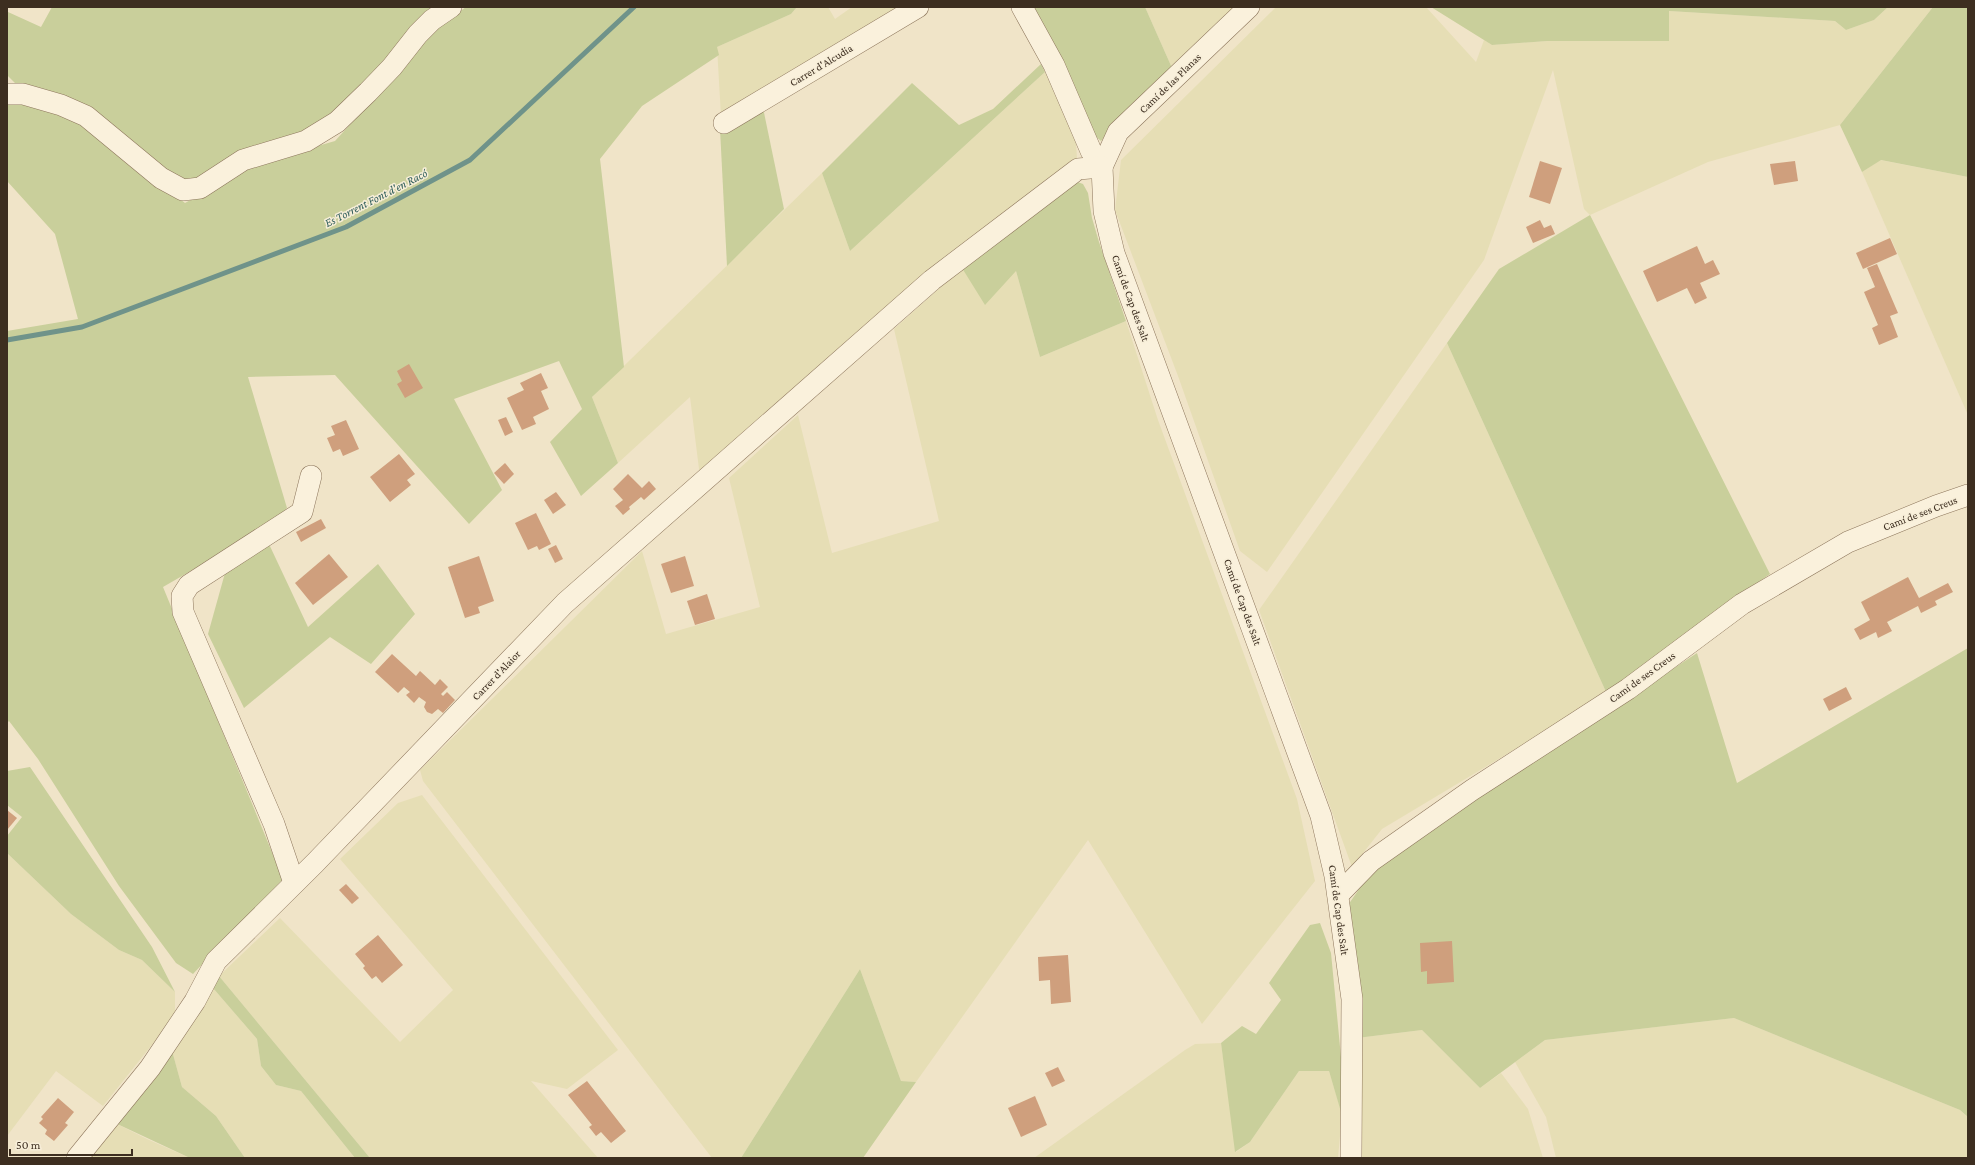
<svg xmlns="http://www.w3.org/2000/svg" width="1975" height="1165" font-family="'Crimson Pro',serif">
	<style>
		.farmland { fill: #e6deb5 }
		.green { fill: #c9cf9b }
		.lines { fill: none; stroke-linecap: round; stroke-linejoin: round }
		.stream { stroke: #6f938a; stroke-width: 5 }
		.building { fill: #cf9f7d }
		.minor-casing { stroke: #8d765c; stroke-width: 22 }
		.minor { stroke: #faf1dc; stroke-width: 21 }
		.labels { text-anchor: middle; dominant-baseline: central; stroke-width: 3; stroke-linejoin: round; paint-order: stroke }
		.street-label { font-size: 11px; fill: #3d2e20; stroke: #f7eed8 }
		.water-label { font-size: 12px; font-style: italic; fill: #2f5d5a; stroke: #f7eed8 }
	</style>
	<rect width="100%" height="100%" fill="#f0e4c8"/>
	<g class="farmland">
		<path d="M 797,7 L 828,7 L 835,19 L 852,7 L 902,7 L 721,116 L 717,47 L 791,14 Z"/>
		<path d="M 1145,7 L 1234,7 L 1172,68 Z"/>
		<path d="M 1276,7 L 1426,7 L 1476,62 L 1484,40 L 1492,45 L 1547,41 L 1669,41 L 1669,11 L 1835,21 L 1846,30 L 1874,20 L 1888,7 L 1933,7 L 1840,125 L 1708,162 L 1590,215 L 1584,209 L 1553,70 L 1484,260 L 1267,572 L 1240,551 L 1178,376 L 1115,210 L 1121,160 Z"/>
		<path d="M 1045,72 L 1076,142 L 1077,159 L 700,477 L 690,397 L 618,463 L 592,397 L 822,173 L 850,251 Z"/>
		<path d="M 1880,160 L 1968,177 L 1968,415 L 1862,172 Z"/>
		<path d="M 962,268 L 1016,271 L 1040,357 L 1126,321 L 1158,420 L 1297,799 L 1315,881 L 1202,1024 L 1088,840 L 916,1082 L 901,1081 L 860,969 L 741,1158 L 712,1158 L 423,781 L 420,770 L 642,551 L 666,634 L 760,607 L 729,478 L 798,415 L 832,553 L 939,521 L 894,329 Z"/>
		<path d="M 1447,343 L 1607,694 L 1382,829 L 1352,867 L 1259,610 Z"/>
		<path d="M 422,795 L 618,1050 L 567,1089 L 531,1081 L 598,1158 L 370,1158 L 219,976 L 280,918 L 400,1042 L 453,990 L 340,859 L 398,803 Z"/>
		<path d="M 7,853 L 71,914 L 119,950 L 142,960 L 175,992 L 175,1016 L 103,1106 L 56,1071 L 7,1136 Z"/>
		<path d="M 213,988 L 257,1039 L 261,1066 L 276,1085 L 301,1091 L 355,1158 L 245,1158 L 216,1116 L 182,1087 L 171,1047 Z"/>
		<path d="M 1734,1018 L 1960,1110 L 1968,1117 L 1968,1158 L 1556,1158 L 1546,1117 L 1515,1062 L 1545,1040 Z"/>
		<path d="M 1422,1030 L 1480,1088 L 1501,1073 L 1528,1109 L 1543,1158 L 1358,1158 L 1357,1038 Z"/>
		<path d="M 1221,1043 L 1236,1152 L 1250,1142 L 1299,1071 L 1329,1071 L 1342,1114 L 1338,1158 L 1034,1158 L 1185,1050 L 1195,1044 Z"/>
		<path d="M 113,1122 L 147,1139 L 190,1158 L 84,1158 Z"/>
	</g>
	<g class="green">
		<path d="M 52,7 L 438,7 L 393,54 L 317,128 L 206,177 L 184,182 L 18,86 L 7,75 L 8,12 L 41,27 Z"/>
		<path d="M 466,7 L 797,7 L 791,14 L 717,47 L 719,55 L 642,106 L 600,159 L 624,367 L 592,397 L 618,463 L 581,496 L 550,442 L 582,409 L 559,361 L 454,399 L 502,490 L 469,524 L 335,375 L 248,377 L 287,508 L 272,524 L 163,587 L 283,879 L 193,974 L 176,963 L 119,886 L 38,759 L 9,721 L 7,723 L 7,331 L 78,319 L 55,234 L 7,181 L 7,103 L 24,104 L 78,121 L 185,203 L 259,163 L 335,141 L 439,27 Z"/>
		<path d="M 1029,7 L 1145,7 L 1172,68 L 1121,116 L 1101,141 L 1086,128 Z"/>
		<path d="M 1431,7 L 1888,7 L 1874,20 L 1846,30 L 1835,21 L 1669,11 L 1669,41 L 1547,41 L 1492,45 Z"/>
		<path d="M 1933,7 L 1968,7 L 1968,177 L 1881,160 L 1862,172 L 1840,125 Z"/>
		<path d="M 1041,64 L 1045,72 L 850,251 L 822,173 L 912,83 L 959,125 L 993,109 Z"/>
		<path d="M 762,103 L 784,209 L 727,266 L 720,129 Z"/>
		<path d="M 1072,180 L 1083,184 L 1088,193 L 1092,218 L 1099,242 L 1126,321 L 1040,357 L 1016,271 L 985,305 L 962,268 Z"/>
		<path d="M 1590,215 L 1770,574 L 1690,630 L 1607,694 L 1447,343 L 1499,269 Z"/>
		<path d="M 268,542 L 308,627 L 378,564 L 415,614 L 371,664 L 330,637 L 244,708 L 208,634 L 225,573 Z"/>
		<path d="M 1968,648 L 1968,1117 L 1960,1110 L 1734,1018 L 1545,1040 L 1480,1088 L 1422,1030 L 1357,1038 L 1346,908 L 1375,866 L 1697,653 L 1737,783 Z"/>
		<path d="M 30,767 L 152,947 L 175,992 L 142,960 L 119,950 L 71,914 L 7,853 L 7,836 L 22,817 L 7,805 L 7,771 Z"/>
		<path d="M 1320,923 L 1331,953 L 1341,1057 L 1341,1112 L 1329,1071 L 1299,1071 L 1250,1142 L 1235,1152 L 1221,1043 L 1242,1026 L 1256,1034 L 1281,1000 L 1269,983 L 1310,925 Z"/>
		<path d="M 860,969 L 901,1081 L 916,1082 L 863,1158 L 741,1158 Z"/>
		<path d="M 219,976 L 370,1158 L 355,1158 L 301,1091 L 276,1085 L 261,1066 L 257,1039 L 213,988 Z"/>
		<path d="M 171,1047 L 182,1087 L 216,1116 L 245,1158 L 190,1158 L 113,1122 Z"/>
	</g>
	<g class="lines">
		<path class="stream" d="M 7,340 L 82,327 L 346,227 L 470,160 L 634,7"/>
	</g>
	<g class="building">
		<path d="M 1540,161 L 1562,168 L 1550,204 L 1529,197 Z"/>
		<path d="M 1795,161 L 1798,181 L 1774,185 L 1770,164 Z"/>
		<path d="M 1540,220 L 1544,228 L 1551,225 L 1555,234 L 1533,243 L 1526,227 Z"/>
		<path d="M 1890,238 L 1897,254 L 1863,269 L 1856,253 Z"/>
		<path d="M 1697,246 L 1705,264 L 1713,260 L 1720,274 L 1700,283 L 1707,298 L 1695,304 L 1687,288 L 1657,302 L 1643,271 Z"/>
		<path d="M 1877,264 L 1898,313 L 1890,316 L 1898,337 L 1879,345 L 1872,328 L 1878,325 L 1864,292 L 1875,287 L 1867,268 Z"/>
		<path d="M 409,364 L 423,388 L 405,398 L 397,384 L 402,381 L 397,371 Z"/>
		<path d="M 541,373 L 548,388 L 541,391 L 549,409 L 533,417 L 536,424 L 522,430 L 507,398 L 524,390 L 520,383 Z"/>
		<path d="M 506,417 L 513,432 L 505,436 L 498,420 Z"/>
		<path d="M 346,420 L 359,449 L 343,456 L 340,449 L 333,452 L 327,438 L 335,435 L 331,426 Z"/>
		<path d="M 399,454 L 415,474 L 407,480 L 411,485 L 390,502 L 370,477 Z"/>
		<path d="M 505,463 L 514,474 L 504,484 L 494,473 Z"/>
		<path d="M 628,474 L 642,488 L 649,481 L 656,489 L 644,500 L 641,497 L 629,507 L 630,509 L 623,515 L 615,506 L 623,500 L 613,489 Z"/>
		<path d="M 556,492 L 566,505 L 553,514 L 544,500 Z"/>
		<path d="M 536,513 L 551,544 L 539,550 L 537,546 L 528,550 L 515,523 Z"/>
		<path d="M 321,519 L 326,528 L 301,542 L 296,532 Z"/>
		<path d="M 556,545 L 563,559 L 555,563 L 548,549 Z"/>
		<path d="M 329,554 L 348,577 L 313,605 L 295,583 Z"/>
		<path d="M 479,556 L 494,601 L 478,607 L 480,613 L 465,618 L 448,567 Z"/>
		<path d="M 685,556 L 694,586 L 671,593 L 661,564 Z"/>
		<path d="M 1908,577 L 1919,598 L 1948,583 L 1953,592 L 1935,601 L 1937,605 L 1921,613 L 1918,606 L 1887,622 L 1892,631 L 1878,638 L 1876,632 L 1860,640 L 1854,629 L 1870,620 L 1861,602 Z"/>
		<path d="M 707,594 L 715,619 L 695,625 L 687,601 Z"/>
		<path d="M 392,654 L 416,676 L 420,671 L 435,685 L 440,679 L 448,687 L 441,694 L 443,696 L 447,692 L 455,700 L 443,713 L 438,709 L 432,714 L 427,712 L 424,707 L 426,702 L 419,697 L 414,703 L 406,695 L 410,692 L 404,687 L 398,693 L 375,672 Z"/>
		<path d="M 1846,687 L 1852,699 L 1829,711 L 1823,699 Z"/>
		<path d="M 7,810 L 17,818 L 7,830 Z"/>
		<path d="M 346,884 L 359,898 L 352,904 L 339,890 Z"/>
		<path d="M 378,935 L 403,965 L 382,983 L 376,976 L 372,979 L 363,968 L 365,966 L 355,954 Z"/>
		<path d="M 1452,941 L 1454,982 L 1427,984 L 1427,971 L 1421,972 L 1420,943 Z"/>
		<path d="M 1068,955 L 1071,1002 L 1051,1004 L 1050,980 L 1039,981 L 1038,957 Z"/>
		<path d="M 1058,1067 L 1065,1081 L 1052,1087 L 1045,1073 Z"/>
		<path d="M 587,1081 L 626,1131 L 611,1143 L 601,1132 L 596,1136 L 589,1127 L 592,1125 L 568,1095 Z"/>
		<path d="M 1035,1096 L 1047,1125 L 1021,1137 L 1008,1108 Z"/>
		<path d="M 58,1098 L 74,1112 L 65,1123 L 68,1125 L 54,1141 L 45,1134 L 47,1130 L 39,1123 L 43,1119 L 41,1117 Z"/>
	</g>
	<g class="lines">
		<defs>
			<g id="minor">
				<path d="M 1022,7 L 1054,65 L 1091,151 L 1102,167 L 1104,211 L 1114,253 L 1321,816 L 1335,876 L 1352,999 L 1351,1158"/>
				<path d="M 7,94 L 23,94 L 61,105 L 86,116 L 161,178 L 183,190 L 200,188 L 243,160 L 306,141 L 337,122 L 368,92 L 392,67 L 418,34 L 432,20 L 451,7"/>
				<path d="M 724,123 L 918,7"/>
				<path d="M 1102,167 L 1118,132 L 1249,7"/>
				<path d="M 294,883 L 274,824 L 183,612 L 182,596 L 189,585 L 302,512 L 311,476"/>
				<path d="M 1338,895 L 1371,861 L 1472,790 L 1628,689 L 1742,604 L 1848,542 L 1936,506 L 1968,495"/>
				<path d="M 77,1158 L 150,1068 L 195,1001 L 216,961 L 315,863 L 565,603 L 932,280 L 1078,169 L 1102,167"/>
			</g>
		</defs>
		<use href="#minor" class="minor-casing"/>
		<use href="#minor" class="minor"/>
	</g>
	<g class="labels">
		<g class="street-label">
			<text transform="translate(821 65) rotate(-31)">Carrer d'Alcudia</text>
			<text transform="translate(1170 83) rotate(-44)">Camí de las Planas</text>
			<text transform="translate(1131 298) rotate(70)">Camí de Cap des Salt</text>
			<text transform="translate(1920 513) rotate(-21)">Camí de ses Creus</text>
			<text transform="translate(1243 602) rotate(70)">Camí de Cap des Salt</text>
			<text transform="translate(496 675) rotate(-46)">Carrer d'Alaior</text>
			<text transform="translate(1642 677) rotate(-36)">Camí de ses Creus</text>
			<text transform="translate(1339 910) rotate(82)">Camí de Cap des Salt</text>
		</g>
		<g class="water-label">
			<text transform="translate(376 198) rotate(-27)">Es Torrent Font d'en Racó</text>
		</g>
	</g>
	<rect width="1975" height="1165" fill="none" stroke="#3d2e20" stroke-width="16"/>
	<path d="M10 1149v6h122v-6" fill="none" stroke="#3d2e20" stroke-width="2"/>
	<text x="16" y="1149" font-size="12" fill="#3d2e20" stroke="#f7eed8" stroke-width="3" paint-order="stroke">50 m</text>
</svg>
